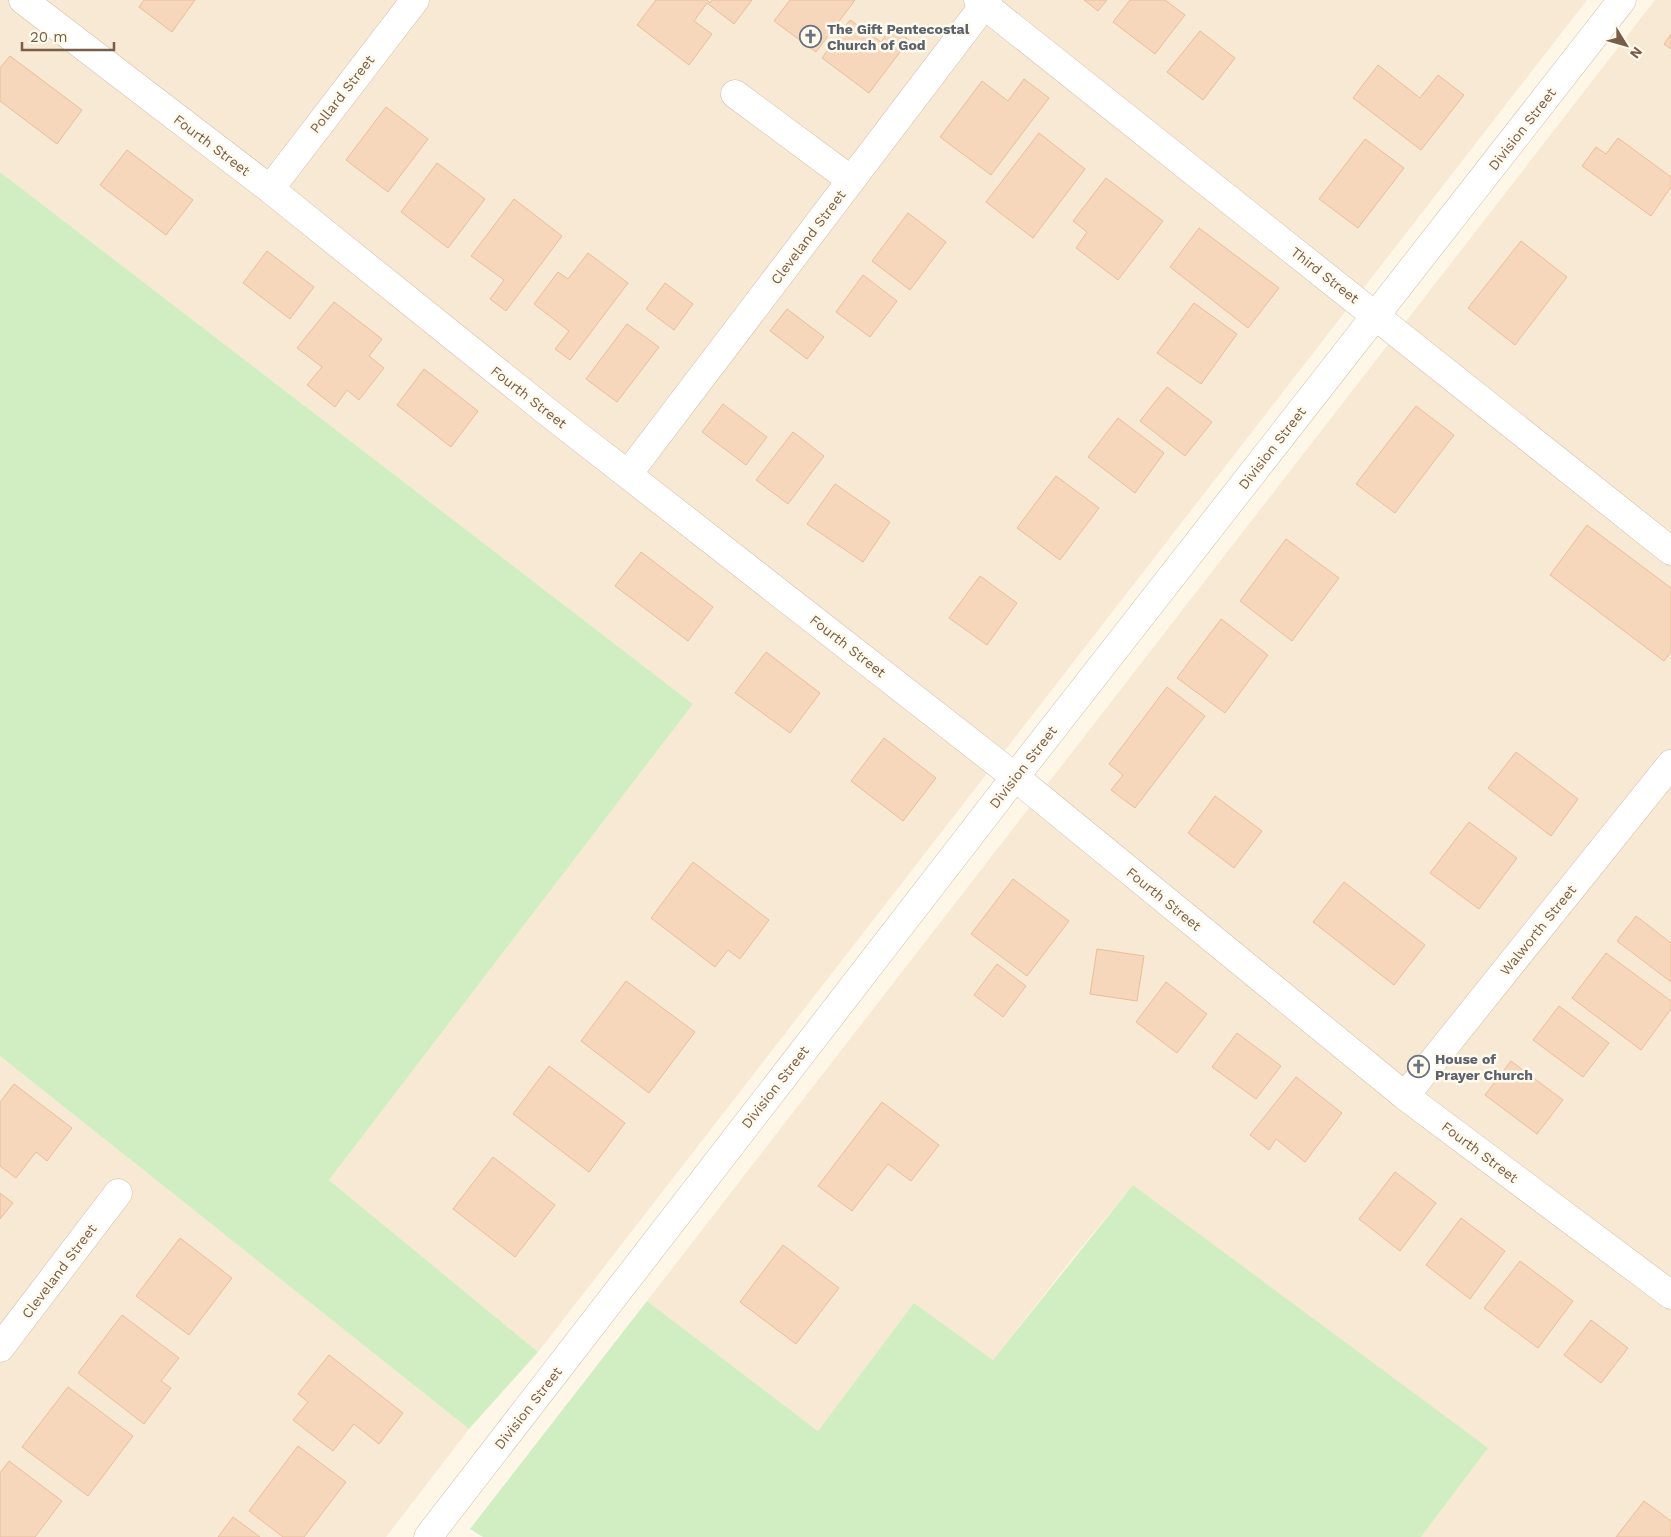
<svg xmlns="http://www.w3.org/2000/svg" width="1671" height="1537" font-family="'Work Sans',sans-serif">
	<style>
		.residential { fill: #f7e9d3 }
		.green { fill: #d1eec2 }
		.building { fill: #f6d7bb; stroke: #eabe99 }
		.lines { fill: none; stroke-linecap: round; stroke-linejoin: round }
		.minor-casing { stroke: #d1bfaa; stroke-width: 29 }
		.minor { stroke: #fff; stroke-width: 28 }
		.labels { text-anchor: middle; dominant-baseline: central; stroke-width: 5; stroke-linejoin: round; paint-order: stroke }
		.worship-label { font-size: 14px; font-weight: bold; fill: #5b616d; stroke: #fffaee; text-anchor: start }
		.street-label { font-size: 14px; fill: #7a5d48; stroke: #fffaee }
	</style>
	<rect width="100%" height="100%" fill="#fef6e6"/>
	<g class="residential">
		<path d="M 0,0 L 1587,0 L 538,1352 L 329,1180 L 693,704 L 0,172 Z"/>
		<path d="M 1655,0 L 1671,0 L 1671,1537 L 1421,1537 L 1487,1449 L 1133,1185 L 1071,1260 L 993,1360 L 914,1303 L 818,1431 L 647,1301 Z"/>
		<path d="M 0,1056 L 469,1429 L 386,1537 L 0,1537 Z"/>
	</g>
	<g class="green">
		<path d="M 0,172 L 693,704 L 329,1180 L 538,1352 L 469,1429 L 0,1056 Z"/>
		<path d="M 1133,1185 L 1488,1448 L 1421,1537 L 483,1537 L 470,1529 L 647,1301 L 818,1431 L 914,1303 L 993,1360 Z"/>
	</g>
	<g class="building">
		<path d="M 144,0 L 195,0 L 172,32 L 139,7 Z"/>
		<path d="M 656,0 L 707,0 L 710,3 L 712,0 L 752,0 L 734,24 L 707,3 L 694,21 L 712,34 L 689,65 L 637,25 Z"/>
		<path d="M 790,0 L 855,0 L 816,52 L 774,21 Z"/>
		<path d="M 1084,0 L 1107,0 L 1098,11 Z"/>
		<path d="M 1130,0 L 1165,0 L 1185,15 L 1155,54 L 1113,22 Z"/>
		<path d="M 850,20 L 881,42 L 892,27 L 909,40 L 869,93 L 822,58 Z"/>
		<path d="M 1200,31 L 1235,58 L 1203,100 L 1167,72 Z"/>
		<path d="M 1671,34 L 1671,49 L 1664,44 Z"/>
		<path d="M 10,56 L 82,110 L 57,144 L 0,101 L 0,68 Z"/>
		<path d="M 1378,65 L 1420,98 L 1438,75 L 1464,95 L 1421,150 L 1353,98 Z"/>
		<path d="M 1024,79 L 1049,98 L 991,175 L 940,137 L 982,81 L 1008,101 Z"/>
		<path d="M 386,107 L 428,139 L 388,192 L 346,160 Z"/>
		<path d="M 1039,133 L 1085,169 L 1033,238 L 986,202 Z"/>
		<path d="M 1618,138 L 1671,177 L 1671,187 L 1651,216 L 1582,166 L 1596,147 L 1606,154 Z"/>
		<path d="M 1365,139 L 1404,168 L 1358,228 L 1319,199 Z"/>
		<path d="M 127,150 L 193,200 L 166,235 L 100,185 Z"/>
		<path d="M 437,163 L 485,199 L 448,248 L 401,212 Z"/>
		<path d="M 1106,178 L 1163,221 L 1118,280 L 1076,248 L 1087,232 L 1073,221 Z"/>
		<path d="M 514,199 L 562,236 L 506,311 L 490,299 L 504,280 L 471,256 Z"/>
		<path d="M 908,213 L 946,242 L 910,290 L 872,261 Z"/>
		<path d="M 1199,228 L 1279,288 L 1248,328 L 1170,267 Z"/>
		<path d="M 1521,241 L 1567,277 L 1515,345 L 1468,308 Z"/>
		<path d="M 267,251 L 314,287 L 290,319 L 243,283 Z"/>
		<path d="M 588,253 L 628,283 L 570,360 L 555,349 L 569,331 L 534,304 L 558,272 L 568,279 Z"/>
		<path d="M 863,275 L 897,301 L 870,337 L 836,312 Z"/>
		<path d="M 665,283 L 693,304 L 674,330 L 646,309 Z"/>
		<path d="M 334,302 L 382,339 L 369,356 L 384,368 L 359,400 L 347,390 L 335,407 L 307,385 L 322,367 L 297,348 Z"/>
		<path d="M 1194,303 L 1237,334 L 1201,384 L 1157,353 Z"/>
		<path d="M 787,309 L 824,337 L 807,359 L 770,331 Z"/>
		<path d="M 627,324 L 659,347 L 617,402 L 586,379 Z"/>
		<path d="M 424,369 L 478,411 L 451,447 L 397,405 Z"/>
		<path d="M 1167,387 L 1212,422 L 1185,456 L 1140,421 Z"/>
		<path d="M 723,404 L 767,437 L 746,465 L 702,432 Z"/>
		<path d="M 1416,406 L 1454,435 L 1395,513 L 1356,484 Z"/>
		<path d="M 1118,418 L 1164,453 L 1135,493 L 1088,457 Z"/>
		<path d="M 793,432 L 824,456 L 788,504 L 756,480 Z"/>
		<path d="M 1056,476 L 1099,508 L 1060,560 L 1017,528 Z"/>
		<path d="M 835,484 L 890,522 L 863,562 L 807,524 Z"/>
		<path d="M 1587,525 L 1671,588 L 1671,652 L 1664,661 L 1550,575 Z"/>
		<path d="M 1286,539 L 1339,578 L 1292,641 L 1240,601 Z"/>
		<path d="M 641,552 L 713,607 L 688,641 L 615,586 Z"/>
		<path d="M 980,576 L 1017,603 L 987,645 L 949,618 Z"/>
		<path d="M 1221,619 L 1268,655 L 1225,713 L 1177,678 Z"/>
		<path d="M 766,652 L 820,693 L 790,733 L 735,693 Z"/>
		<path d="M 1167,687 L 1205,716 L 1135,808 L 1111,790 L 1123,775 L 1109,764 Z"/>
		<path d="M 884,738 L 936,778 L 903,821 L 851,781 Z"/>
		<path d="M 1516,752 L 1578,799 L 1551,836 L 1488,788 Z"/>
		<path d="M 1215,796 L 1262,831 L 1234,868 L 1188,833 Z"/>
		<path d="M 1469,822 L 1517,858 L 1479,909 L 1430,873 Z"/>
		<path d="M 693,862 L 769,920 L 740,959 L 728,950 L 715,967 L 651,918 Z"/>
		<path d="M 1013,879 L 1069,921 L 1027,976 L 971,934 Z"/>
		<path d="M 1344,882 L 1425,945 L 1394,985 L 1313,922 Z"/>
		<path d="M 1636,916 L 1671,943 L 1671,982 L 1617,941 Z"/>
		<path d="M 1097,949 L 1144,956 L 1137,1001 L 1090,994 Z"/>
		<path d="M 1606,953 L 1671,1001 L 1671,1009 L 1641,1050 L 1572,998 Z"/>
		<path d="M 997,964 L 1026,986 L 1003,1017 L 974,995 Z"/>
		<path d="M 626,981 L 695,1032 L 649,1093 L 581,1041 Z"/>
		<path d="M 1166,982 L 1207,1014 L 1177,1053 L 1136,1022 Z"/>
		<path d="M 1559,1006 L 1609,1043 L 1583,1077 L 1533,1040 Z"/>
		<path d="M 1237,1033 L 1281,1066 L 1256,1099 L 1212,1067 Z"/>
		<path d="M 1511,1061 L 1563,1100 L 1537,1134 L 1485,1095 Z"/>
		<path d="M 549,1066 L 625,1123 L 589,1172 L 513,1114 Z"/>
		<path d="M 1296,1077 L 1342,1113 L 1305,1162 L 1276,1139 L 1269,1150 L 1250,1135 Z"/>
		<path d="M 14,1084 L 72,1128 L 47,1161 L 36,1152 L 16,1178 L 0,1166 L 0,1102 Z"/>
		<path d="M 882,1102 L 939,1145 L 911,1181 L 888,1164 L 852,1211 L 818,1186 Z"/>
		<path d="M 493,1157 L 555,1205 L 515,1257 L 453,1209 Z"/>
		<path d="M 1395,1172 L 1436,1203 L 1400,1251 L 1359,1219 Z"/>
		<path d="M 0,1193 L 13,1203 L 0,1219 Z"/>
		<path d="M 1461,1218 L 1505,1251 L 1470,1299 L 1426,1265 Z"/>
		<path d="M 180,1238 L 232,1278 L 189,1335 L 136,1296 Z"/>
		<path d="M 783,1245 L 839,1288 L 796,1344 L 740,1302 Z"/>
		<path d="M 1520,1261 L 1573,1301 L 1538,1348 L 1484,1308 Z"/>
		<path d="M 122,1315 L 179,1358 L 161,1381 L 171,1388 L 144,1424 L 78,1373 Z"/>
		<path d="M 1591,1320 L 1628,1348 L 1601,1383 L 1564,1355 Z"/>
		<path d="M 329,1355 L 403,1413 L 379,1444 L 354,1424 L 333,1451 L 293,1420 L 308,1402 L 298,1394 Z"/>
		<path d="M 68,1387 L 133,1436 L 88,1496 L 22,1447 Z"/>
		<path d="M 298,1446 L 346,1482 L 304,1537 L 283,1537 L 249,1511 Z"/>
		<path d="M 9,1461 L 62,1501 L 35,1537 L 0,1537 L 0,1473 Z"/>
		<path d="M 1644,1501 L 1671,1521 L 1671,1537 L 1616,1537 Z"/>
		<path d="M 233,1517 L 260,1537 L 218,1537 Z"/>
	</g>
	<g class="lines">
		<defs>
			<g id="minor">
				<path d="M 23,0 L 270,189 L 545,410 L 1015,777 L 1405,1096 L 1671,1295"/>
				<path d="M 978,0 L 1671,551"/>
				<path d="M 735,94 L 851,180"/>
				<path d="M 270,189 L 415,0"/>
				<path d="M 628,474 L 988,0"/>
				<path d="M 1405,1096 L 1671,764"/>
				<path d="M 0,1348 L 118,1193"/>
				<path d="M 428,1537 L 1015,777 L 1622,0"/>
			</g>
		</defs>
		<use href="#minor" class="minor-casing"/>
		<use href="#minor" class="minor"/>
	</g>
	<defs>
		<symbol id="church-ring" viewBox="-11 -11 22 22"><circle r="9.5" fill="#fffaee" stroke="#6b7280" stroke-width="1.5"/><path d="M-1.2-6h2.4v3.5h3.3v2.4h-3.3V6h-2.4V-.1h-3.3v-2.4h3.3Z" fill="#6b7280"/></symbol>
	</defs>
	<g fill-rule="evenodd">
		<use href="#church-ring" x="798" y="24" width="25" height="25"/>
		<use href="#church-ring" x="1406" y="1054" width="25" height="25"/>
	</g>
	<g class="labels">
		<g class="worship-label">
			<text x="827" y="29">The Gift Pentecostal<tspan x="827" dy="16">Church of God</tspan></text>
			<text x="1435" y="1059">House of<tspan x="1435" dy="16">Prayer Church</tspan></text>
		</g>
		<g class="street-label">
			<text transform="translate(342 94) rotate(-52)">Pollard Street</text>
			<text transform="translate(1522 129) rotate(-52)">Division Street</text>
			<text transform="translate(212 145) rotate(37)">Fourth Street</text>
			<text transform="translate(808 237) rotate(-53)">Cleveland Street</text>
			<text transform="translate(1325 275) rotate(38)">Third Street</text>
			<text transform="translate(529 397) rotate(38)">Fourth Street</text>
			<text transform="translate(1272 448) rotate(-52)">Division Street</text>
			<text transform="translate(848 646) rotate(38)">Fourth Street</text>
			<text transform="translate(1023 767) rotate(-52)">Division Street</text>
			<text transform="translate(1164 899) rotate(39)">Fourth Street</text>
			<text transform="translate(1538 930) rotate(-51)">Walworth Street</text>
			<text transform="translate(775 1087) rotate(-52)">Division Street</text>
			<text transform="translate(1480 1152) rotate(37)">Fourth Street</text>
			<text transform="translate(59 1271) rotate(-53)">Cleveland Street</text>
			<text transform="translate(528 1408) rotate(-52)">Division Street</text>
		</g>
	</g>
	<g transform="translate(1626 45) rotate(127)" stroke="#fffaee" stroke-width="4" paint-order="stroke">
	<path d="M0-4L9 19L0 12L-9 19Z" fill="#7a5d48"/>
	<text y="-8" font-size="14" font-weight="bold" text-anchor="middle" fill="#7a5d48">N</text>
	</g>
	<path d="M22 42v8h92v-8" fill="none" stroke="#7a5d48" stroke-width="2.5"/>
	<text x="30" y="42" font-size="15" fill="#7a5d48" stroke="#fffaee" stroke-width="4" paint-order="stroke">20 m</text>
</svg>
